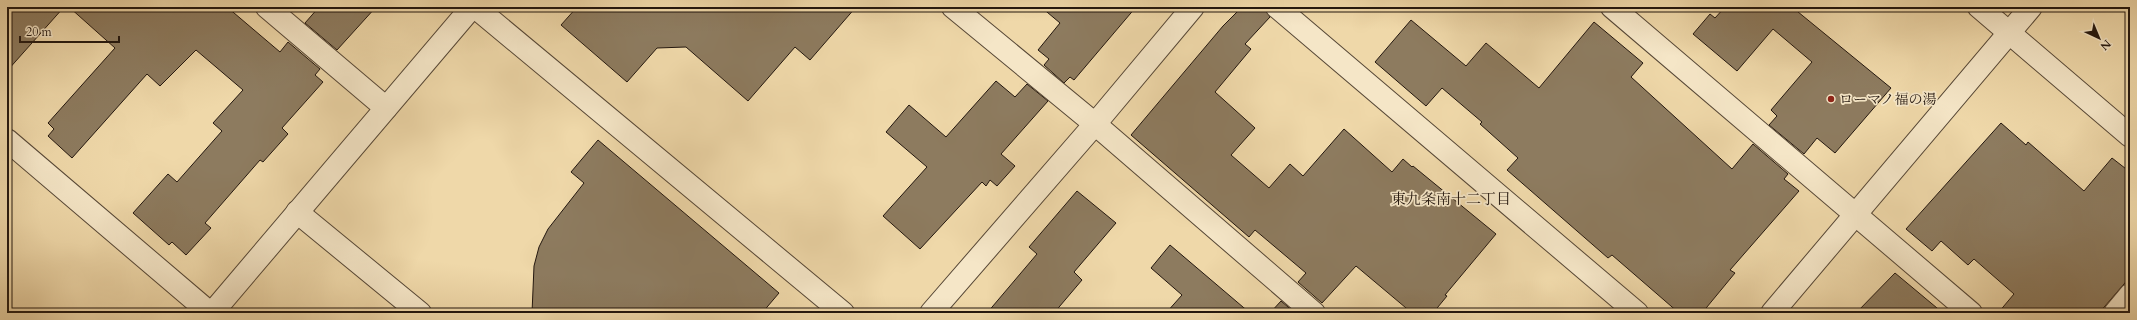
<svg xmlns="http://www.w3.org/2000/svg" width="2137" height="320" font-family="Cardo,'Noto Serif JP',serif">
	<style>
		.building { fill: #8d7b5f; stroke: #23170f }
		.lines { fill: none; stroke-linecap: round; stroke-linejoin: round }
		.minor-casing { stroke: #564736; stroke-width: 24 }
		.tertiary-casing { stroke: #564736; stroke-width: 24 }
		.minor { stroke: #f5e6c7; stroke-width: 22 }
		.tertiary { stroke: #f5e6c7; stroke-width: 22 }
		.poi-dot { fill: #8f2418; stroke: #f5e6c7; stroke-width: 1.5 }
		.labels { text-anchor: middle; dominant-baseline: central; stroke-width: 3.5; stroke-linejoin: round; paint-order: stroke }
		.poi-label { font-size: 14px; fill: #23170f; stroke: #f5e6c7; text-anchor: start }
		.neighbourhood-label { font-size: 15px; fill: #23170f; stroke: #f5e6c7 }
	</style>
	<rect width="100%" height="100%" fill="#efd8a9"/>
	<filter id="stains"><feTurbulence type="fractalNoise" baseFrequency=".005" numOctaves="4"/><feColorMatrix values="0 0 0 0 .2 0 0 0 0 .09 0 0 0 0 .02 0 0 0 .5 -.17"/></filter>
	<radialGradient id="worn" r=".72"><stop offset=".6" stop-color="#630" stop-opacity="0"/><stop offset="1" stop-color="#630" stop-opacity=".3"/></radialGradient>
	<g class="building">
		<path d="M 7,7 L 64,7 L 7,71 Z"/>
		<path d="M 69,7 L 227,7 L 280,52 L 288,42 L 320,69 L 315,75 L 323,82 L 282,128 L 288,134 L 263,162 L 260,160 L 205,223 L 211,228 L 186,255 L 172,242 L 169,245 L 133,213 L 168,174 L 177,182 L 222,131 L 213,123 L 243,90 L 196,50 L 160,86 L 147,74 L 72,158 L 48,136 L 54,129 L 48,123 L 115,48 Z"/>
		<path d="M 319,7 L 376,7 L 337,50 L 305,23 Z"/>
		<path d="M 577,7 L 856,7 L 810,60 L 795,47 L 748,101 L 686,47 L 657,48 L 627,82 L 561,25 Z"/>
		<path d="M 1041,7 L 1136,7 L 1074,80 L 1070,77 L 1064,83 L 1044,65 L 1049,59 L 1038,50 L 1060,23 Z"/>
		<path d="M 1242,7 L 1265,7 L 1270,17 L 1245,44 L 1251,49 L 1215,92 L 1255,128 L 1231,155 L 1269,188 L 1290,164 L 1303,176 L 1344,129 L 1392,172 L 1403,159 L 1412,167 L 1413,166 L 1496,234 L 1445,295 L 1447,296 L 1433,313 L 1412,313 L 1356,266 L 1322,303 L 1298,282 L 1306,273 L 1255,230 L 1249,237 L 1131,135 L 1223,26 Z"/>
		<path d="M 1725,7 L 1792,7 L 1891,88 L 1835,153 L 1817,138 L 1804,154 L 1769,125 L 1777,116 L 1771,110 L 1812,62 L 1773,29 L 1737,71 L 1693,34 L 1710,14 L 1715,18 Z"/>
		<path d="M 1411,20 L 1466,66 L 1486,43 L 1539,88 L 1594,22 L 1643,63 L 1631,77 L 1732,169 L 1753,144 L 1788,174 L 1784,179 L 1799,191 L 1730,270 L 1735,273 L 1702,313 L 1679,313 L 1612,255 L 1608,258 L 1507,170 L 1518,158 L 1480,124 L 1482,122 L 1442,88 L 1426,106 L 1375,62 Z"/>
		<path d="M 996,81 L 1015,97 L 1027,84 L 1048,101 L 1001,154 L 1015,166 L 997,186 L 990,180 L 986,186 L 982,182 L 920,249 L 883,216 L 927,167 L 886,132 L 909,105 L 946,137 Z"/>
		<path d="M 2001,123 L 2026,145 L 2028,142 L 2084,191 L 2112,158 L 2130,172 L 2130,277 L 2099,313 L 1998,313 L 2014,294 L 1974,259 L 1968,265 L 1941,241 L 1932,251 L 1906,229 Z"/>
		<path d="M 598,140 L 779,293 L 762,313 L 532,313 L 534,266 L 539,247 L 548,229 L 584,183 L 571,172 Z"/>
		<path d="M 1077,191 L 1116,223 L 1074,272 L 1082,280 L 1054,313 L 987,313 L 1037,254 L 1029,247 Z"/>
		<path d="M 1170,245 L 1250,313 L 1166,313 L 1182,295 L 1151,268 Z"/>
		<path d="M 1895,273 L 1943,313 L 1856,313 Z"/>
		<path d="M 1281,301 L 1295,313 L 1270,313 Z"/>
	</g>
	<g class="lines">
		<defs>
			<g id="minor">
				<path d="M 267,7 L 386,108"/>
				<path d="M 475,7 L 843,313"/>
				<path d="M 953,7 L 1095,124 L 1314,313"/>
				<path d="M 1277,7 L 1637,313"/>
				<path d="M 1612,7 L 1971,313"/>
				<path d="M 7,140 L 210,313"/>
				<path d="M 297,212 L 420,313"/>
				<path d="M 931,313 L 1095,124 L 1193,7"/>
				<path d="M 2115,313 L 2130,295"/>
			</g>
			<g id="tertiary">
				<path d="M 1979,7 L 2130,136"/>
				<path d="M 212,313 L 472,7"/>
				<path d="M 1772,313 L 2031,7"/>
			</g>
		</defs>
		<use href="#minor" class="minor-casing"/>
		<use href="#tertiary" class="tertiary-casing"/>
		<use href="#minor" class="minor"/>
		<use href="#tertiary" class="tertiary"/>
	</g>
	<circle class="poi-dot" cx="1831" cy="99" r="4"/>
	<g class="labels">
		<g class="poi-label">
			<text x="1839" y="99">ローマノ福の湯</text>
		</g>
		<g class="neighbourhood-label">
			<text x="1451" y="199">東九条南十二丁目</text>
		</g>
	</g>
	<rect width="2137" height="320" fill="none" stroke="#efd8a9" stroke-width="24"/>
	<rect x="8" y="8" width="2121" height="304" fill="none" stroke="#23170f" stroke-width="2"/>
	<rect x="12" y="12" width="2113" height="296" fill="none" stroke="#23170f"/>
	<g transform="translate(2099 38) rotate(136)" stroke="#f5e6c7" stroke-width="3" paint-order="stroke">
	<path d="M0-3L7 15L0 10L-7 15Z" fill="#23170f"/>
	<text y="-6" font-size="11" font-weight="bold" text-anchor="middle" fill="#23170f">N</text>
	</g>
	<path d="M20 36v6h99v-6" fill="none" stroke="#23170f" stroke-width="2"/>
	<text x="26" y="36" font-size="12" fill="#23170f" stroke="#f5e6c7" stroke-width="3" paint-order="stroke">20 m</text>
	<rect width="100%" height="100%" filter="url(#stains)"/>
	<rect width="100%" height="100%" fill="url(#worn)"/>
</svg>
